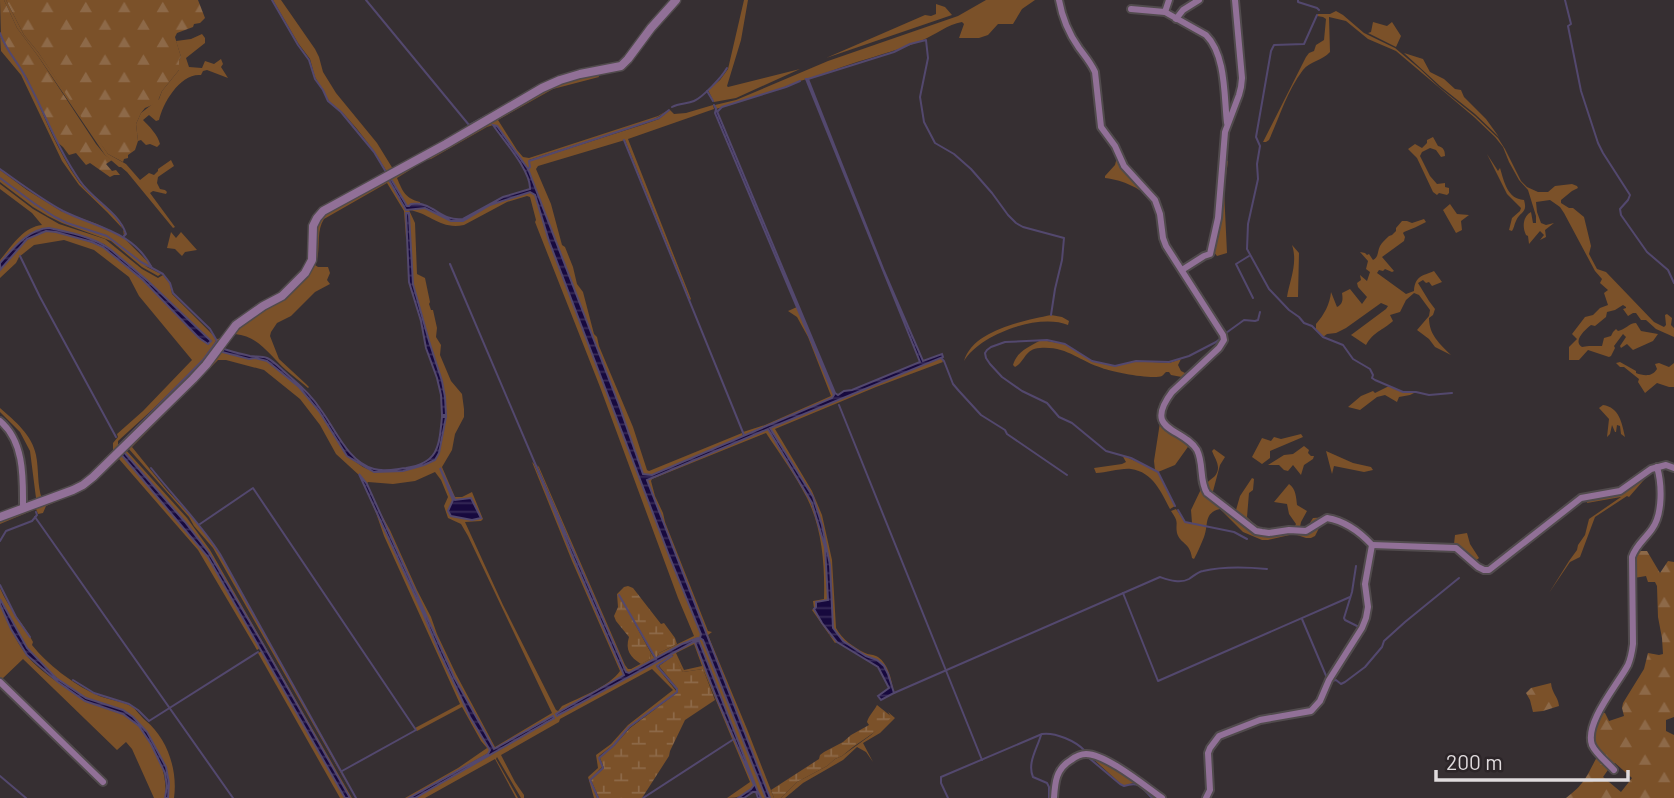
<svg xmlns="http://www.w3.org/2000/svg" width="1674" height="798" font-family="Barlow,sans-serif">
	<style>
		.grass { fill: #7b5129; fill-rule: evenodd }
		.forest { fill: url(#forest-firs) }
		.wetland { fill: url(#wetland-marsh) }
		.water { fill: url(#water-rules); stroke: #53486e; stroke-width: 2 }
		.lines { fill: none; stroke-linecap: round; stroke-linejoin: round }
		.stream { stroke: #53486e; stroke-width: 2 }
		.minor-casing { stroke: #514b4d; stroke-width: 10 }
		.tertiary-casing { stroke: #514b4d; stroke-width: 11 }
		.minor { stroke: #917097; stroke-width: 6 }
		.tertiary { stroke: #917097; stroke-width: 8 }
	</style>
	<defs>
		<pattern id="forest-firs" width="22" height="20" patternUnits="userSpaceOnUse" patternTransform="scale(1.75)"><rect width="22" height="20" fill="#7b5129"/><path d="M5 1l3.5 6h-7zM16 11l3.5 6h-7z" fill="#8d6948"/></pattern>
		<pattern id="wetland-marsh" width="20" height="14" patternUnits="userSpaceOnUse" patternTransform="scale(1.75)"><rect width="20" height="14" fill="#7b5129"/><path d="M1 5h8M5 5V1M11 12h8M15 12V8" fill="none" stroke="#8d6948"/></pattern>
		<pattern id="water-rules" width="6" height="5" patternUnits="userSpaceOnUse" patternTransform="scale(1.75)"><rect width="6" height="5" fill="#17093e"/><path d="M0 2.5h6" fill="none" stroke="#382c59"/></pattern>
	</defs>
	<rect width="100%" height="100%" fill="#362f32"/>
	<g class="grass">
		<path d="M 4,0 L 6,0 L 24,35 L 38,52 L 108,154 L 126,164 L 140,180 L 149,173 L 154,175 L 158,171 L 158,169 L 171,160 L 174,166 L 158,177 L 157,183 L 160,189 L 165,190 L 167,192 L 166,194 L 153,191 L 150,193 L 175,227 L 173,228 L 127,172 L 121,167 L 119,167 L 105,155 L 38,56 L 17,28 Z"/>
		<path d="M 273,0 L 281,0 L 315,49 L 319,57 L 323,72 L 336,93 L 377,143 L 393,169 L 532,91 L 567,75 L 613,64 L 624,59 L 649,24 L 672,0 L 674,0 L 648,28 L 625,60 L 614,66 L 569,76 L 542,87 L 326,208 L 327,206 L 387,172 L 374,151 L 357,129 L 343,113 L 329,101 L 315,77 L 310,59 L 298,43 Z"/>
		<path d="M 744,0 L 748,0 L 741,40 L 727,86 L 728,87 L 800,69 L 736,98 L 714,102 L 708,90 L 720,80 L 728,69 Z"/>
		<path d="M 986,0 L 1035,0 L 1022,9 L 1013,24 L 998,24 L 988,35 L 979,38 L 959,38 L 964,24 L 962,22 C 948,24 935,35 923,40 C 902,49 879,55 857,62 C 838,68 819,76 800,81 L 785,87 L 716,109 L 715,105 L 736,100 L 828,61 L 958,16 Z"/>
		<path d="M 936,4 L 945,7 L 952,15 L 826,58 L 925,15 L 931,16 L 936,14 Z"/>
		<path d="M 1336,11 L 1343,15 L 1364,33 L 1395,48 L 1420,69 L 1439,87 L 1475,116 L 1498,138 L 1505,149 L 1521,181 L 1527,187 L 1538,192 L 1548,192 L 1555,186 L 1572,184 L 1577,186 L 1578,188 L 1572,191 L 1561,200 L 1561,203 L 1569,208 L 1573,208 L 1584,217 L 1591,246 L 1589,254 L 1597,269 L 1606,272 L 1654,322 L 1664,327 L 1666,325 L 1665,315 L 1667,314 L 1672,318 L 1671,325 L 1674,328 L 1674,337 L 1656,329 L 1646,320 L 1641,320 L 1636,313 L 1633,313 L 1628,316 L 1623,309 L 1626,308 L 1626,307 L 1623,305 L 1615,310 L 1607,312 L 1606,317 L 1595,326 L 1591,325 C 1586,329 1572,341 1582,347 C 1584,347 1586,346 1589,346 C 1593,346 1597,346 1602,346 L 1604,338 L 1611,336 L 1613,332 L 1616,329 L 1618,331 C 1625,330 1629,323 1636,323 L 1641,331 L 1658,334 L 1653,341 L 1633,350 L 1627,344 L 1621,348 L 1620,346 L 1626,337 L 1623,334 L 1614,346 L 1615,348 L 1611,356 L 1609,357 L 1588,350 L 1579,360 L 1569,360 L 1569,347 L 1577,339 L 1572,334 L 1585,317 L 1593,315 L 1600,308 L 1608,305 L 1604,293 L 1608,290 L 1600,283 L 1602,279 L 1595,271 L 1564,213 L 1560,207 L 1550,200 L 1536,202 L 1537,212 L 1541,223 L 1546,225 L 1554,223 L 1545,230 L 1546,237 L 1540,240 L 1544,235 L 1540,231 L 1529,244 L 1528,236 L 1526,235 C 1522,227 1523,216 1531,212 L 1533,223 L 1536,223 L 1536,216 L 1528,190 L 1519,180 L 1509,162 L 1503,147 L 1495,137 L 1474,117 L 1396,51 L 1368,39 L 1346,21 L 1329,17 L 1330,52 C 1322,61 1310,61 1303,70 C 1287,91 1280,116 1269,140 L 1266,142 L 1263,142 L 1306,57 L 1309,53 L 1314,51 L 1316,45 L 1324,40 L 1326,19 L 1323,17 L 1317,16 L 1318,14 L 1330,14 Z"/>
		<path d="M 1373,22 L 1387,26 L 1392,22 L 1401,36 L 1396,47 L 1368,33 L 1371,32 Z"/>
		<path d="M 202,34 L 205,38 L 205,43 L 186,58 L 189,67 L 202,68 L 205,61 L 214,64 L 221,59 L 223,64 L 221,67 L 228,78 L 207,70 L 203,71 L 201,75 C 180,73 163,103 159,120 L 156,121 L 149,115 L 143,120 C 149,126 158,135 160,144 L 157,147 L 150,144 L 146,145 L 141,140 L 138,141 L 136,124 L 141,113 L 159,99 L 162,91 L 179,70 L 179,60 L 181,57 L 176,41 L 191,39 Z"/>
		<path d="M 0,35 C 7,52 19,65 28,81 C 45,117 56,149 79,182 C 93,200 118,212 125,234 L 124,236 L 123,229 L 107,212 L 79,185 L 62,161 L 21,75 L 1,51 Z"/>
		<path d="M 1404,53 L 1423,59 L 1430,72 L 1444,79 L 1455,89 L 1461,90 L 1464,97 L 1486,119 L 1499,137 L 1475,114 L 1440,86 Z"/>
		<path d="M 598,74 L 599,77 L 553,89 L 498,120 L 517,150 L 523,157 L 529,158 L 658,116 L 670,109 L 658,117 L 650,121 L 529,160 L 529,168 L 530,167 L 530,161 L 645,124 L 659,119 L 670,110 L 674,114 L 686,113 L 713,105 L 714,109 L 628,139 L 691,299 L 690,300 L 625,140 L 538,166 L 536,169 L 551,204 L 562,245 L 565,247 L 573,267 L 577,284 L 583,292 L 594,334 L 597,337 L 599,346 L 633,427 L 647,470 L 649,471 L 742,433 L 743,436 L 652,475 L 643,475 L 619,405 L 528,169 L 497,126 L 493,125 L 487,127 L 431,159 L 426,160 L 397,178 C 403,192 405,198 420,202 L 421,205 L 412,204 L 409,206 L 407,206 L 391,179 L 389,180 L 406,209 L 425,208 L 451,221 L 463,221 L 490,205 L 530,192 L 535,195 L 549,241 L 670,558 L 701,635 L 700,638 L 703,640 L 766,798 L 761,798 L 758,792 L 698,641 L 696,643 L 717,698 L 754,785 C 747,795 739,798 727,798 L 750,782 L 703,669 L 683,672 L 673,655 L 656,666 L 677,692 L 629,727 L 613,745 L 599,756 L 602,767 L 590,780 L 597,798 L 594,798 L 588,777 L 598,768 L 596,755 L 611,744 L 628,725 L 673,690 L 652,669 L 560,719 L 559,722 L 501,755 L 515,782 L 524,795 L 524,798 L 521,798 L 497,757 L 496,759 L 518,798 L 516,798 L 495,759 L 425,798 L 415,798 L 524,736 L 553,716 L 495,750 L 482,730 L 454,677 L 375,503 L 390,530 L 417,590 L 431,617 L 437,634 L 456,674 L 495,747 L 552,713 L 468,536 L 461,524 L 448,518 L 444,506 L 448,497 L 441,480 L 435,472 L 415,481 L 393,484 L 368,482 L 367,484 L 361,477 L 423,613 L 439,651 L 470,717 L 488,745 L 490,752 L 409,798 L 405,798 L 458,768 L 487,748 L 481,741 L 462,707 L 417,731 L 415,728 L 460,704 L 384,536 L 376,513 L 360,476 L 336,454 L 320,425 L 300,399 L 264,370 L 226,360 L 218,360 L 132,447 L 166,489 L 199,525 L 220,555 L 271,645 L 355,798 L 213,548 L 194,526 L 189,517 L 128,448 L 238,327 L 308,271 L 316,230 L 322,216 L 538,93 L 575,78 ZM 387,183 L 404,211 L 406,238 L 408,241 L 406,213 L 409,213 L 413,284 L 445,397 L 446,420 L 435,460 L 424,465 L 402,471 L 388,472 L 374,472 L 363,467 L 347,456 L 319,411 L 299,387 L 267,361 L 255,358 L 249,359 L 223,350 L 235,334 C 259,336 270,356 286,370 C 293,376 301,382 308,388 L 309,387 L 306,384 L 279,359 L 270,336 L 271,332 L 277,323 L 291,316 L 315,292 L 330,284 L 327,280 L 330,273 L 328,267 L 318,267 L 315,265 C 322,250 315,233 324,219 ZM 527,196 L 530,197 L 536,220 L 535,222 L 600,387 L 678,598 L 694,636 L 659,653 L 657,658 L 697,637 L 651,665 L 557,714 L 625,675 L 534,464 L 532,462 L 572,561 L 620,671 C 610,686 579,698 562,706 L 558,711 L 556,710 L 503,605 L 465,522 L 481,521 L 483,519 L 472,492 L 462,497 L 455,497 L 442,467 L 452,450 L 455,434 L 464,417 L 464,409 L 462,394 L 451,381 L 440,355 L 441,345 L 436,337 L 437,328 L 433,310 L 431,310 L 429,304 L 430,302 L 425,278 L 417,274 L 415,223 L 409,210 C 430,213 440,230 464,225 L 507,202 ZM 445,480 L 455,501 L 471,498 L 481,518 L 472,520 L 454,517 L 449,508 L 453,500 ZM 694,644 L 702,666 L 684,670 L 676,653 Z"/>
		<path d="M 1433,137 L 1438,146 C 1443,147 1445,150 1445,156 L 1441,157 L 1436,150 L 1430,148 L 1422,152 L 1420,156 L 1430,176 L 1437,184 L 1445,183 L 1445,187 L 1449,188 L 1449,193 L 1447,195 L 1439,193 L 1437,195 L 1433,192 L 1417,158 L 1408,149 L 1415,144 L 1422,148 L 1427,143 L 1427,140 Z"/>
		<path d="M 1118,153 L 1153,199 C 1136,187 1126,181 1105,178 L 1105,176 L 1115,165 Z"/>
		<path d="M 1487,154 L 1498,171 L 1500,168 C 1504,181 1507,199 1524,200 C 1528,214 1520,211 1516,221 C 1514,225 1514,228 1512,231 L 1509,230 L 1512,218 L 1520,211 L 1521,208 L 1507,194 Z"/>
		<path d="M 1224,160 L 1228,161 L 1224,190 L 1227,253 L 1217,256 L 1213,251 Z"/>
		<path d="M 0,170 L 27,190 L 61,211 L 97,224 L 123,237 L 152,266 L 151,268 L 145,266 L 161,274 L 158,276 L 142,267 L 111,241 L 62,223 L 48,216 L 33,207 L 0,182 Z"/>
		<path d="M 0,184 L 33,209 L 59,224 L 105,239 L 142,269 L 158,278 L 163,275 L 170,284 L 172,294 L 215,337 L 216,341 L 202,361 L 152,410 L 118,441 L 118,448 L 203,361 L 217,341 L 217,339 L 222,338 L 232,325 L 234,326 L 201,368 L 90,478 L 81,484 L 30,504 L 28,501 L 36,500 L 36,498 L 30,451 L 20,432 L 0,412 L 0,408 C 15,421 32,435 36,455 C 39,470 37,485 42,499 C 70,490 96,476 113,452 L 113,443 L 118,437 L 117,434 L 143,411 L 192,360 L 139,296 L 129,277 L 94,250 L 64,240 L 34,245 L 19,257 L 16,263 L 0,278 L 0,270 C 16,254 26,232 51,231 L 82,239 L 103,247 L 143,280 L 199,338 L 208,344 L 210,341 L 149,282 L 104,244 L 57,230 L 43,228 L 32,233 L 20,243 L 0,263 L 0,260 C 12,246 23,227 42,225 L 32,213 L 0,189 Z"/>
		<path d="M 1450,204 L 1457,214 L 1469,215 L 1461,221 L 1462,230 L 1456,233 L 1443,210 Z"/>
		<path d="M 1424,219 L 1426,222 C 1419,226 1411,229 1404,232 L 1403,233 L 1405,237 L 1404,241 L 1382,257 L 1394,271 L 1392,272 L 1385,269 L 1383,271 L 1379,270 L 1377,273 L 1406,294 L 1414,291 C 1415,276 1422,276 1434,271 L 1442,282 L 1432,286 L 1429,282 L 1426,283 L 1423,280 L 1418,283 L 1429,301 L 1435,309 L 1433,315 L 1429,318 C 1429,335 1440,344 1451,355 L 1435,347 L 1429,339 L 1417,330 L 1429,316 L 1430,310 L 1419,295 L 1414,293 L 1406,300 L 1400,312 L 1390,315 L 1393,321 C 1382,331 1374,331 1366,345 L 1351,335 L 1386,309 L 1388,306 L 1381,303 L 1346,328 L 1336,333 L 1327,334 L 1323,337 L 1316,329 L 1316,324 C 1324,315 1330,304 1331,292 L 1337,307 C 1343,304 1343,299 1342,293 L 1350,289 L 1362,304 L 1367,297 L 1358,287 L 1357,283 L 1361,280 L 1360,275 L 1367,281 L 1370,272 L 1366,269 L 1368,261 L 1360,252 L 1365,253 L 1367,255 L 1369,254 L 1373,260 C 1379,257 1377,252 1380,246 C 1382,242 1386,239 1389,236 L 1392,235 L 1396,231 L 1396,228 L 1402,221 L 1407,221 L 1412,223 Z"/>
		<path d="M 171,232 L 176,238 L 181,232 L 197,250 L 185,252 L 182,256 L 175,249 L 167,248 Z"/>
		<path d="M 1292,245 L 1299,253 L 1298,297 L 1287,297 C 1290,279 1298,263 1292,245 Z"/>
		<path d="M 797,307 L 834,395 L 833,398 L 744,435 L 743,432 L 765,425 L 831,396 L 808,337 L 797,317 L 788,311 Z"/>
		<path d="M 1051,315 L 1062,317 L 1069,321 L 1068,325 C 1039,313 980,334 964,361 C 973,330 1023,321 1051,315 Z"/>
		<path d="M 1041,340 L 1065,344 L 1092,361 L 1115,366 L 1136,361 L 1169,363 L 1181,359 L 1178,365 L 1181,371 L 1185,373 L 1194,368 L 1187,378 L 1171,375 L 1169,372 L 1166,372 C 1164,374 1163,375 1162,376 C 1153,380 1112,372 1102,368 C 1079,361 1067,346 1040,348 C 1024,349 1026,361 1015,367 L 1013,365 C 1017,351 1029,347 1041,340 Z"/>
		<path d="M 941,358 L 943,362 L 876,387 L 775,429 L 812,491 L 822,515 L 832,560 L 836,628 C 842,639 853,647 865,653 C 868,655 872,654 876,656 C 887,661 892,679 893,690 L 888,674 L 877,660 L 866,656 L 843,641 L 833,628 L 830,565 L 822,525 L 813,497 L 770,428 Z"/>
		<path d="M 1620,362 L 1636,371 L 1636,373 C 1644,376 1652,377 1657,369 L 1655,364 L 1659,363 L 1669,367 L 1674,363 L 1674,387 L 1669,387 L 1657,383 L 1645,393 L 1638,382 L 1639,379 L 1624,367 L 1620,367 L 1616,363 Z"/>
		<path d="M 1389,386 L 1403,392 L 1416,392 L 1410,395 L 1399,397 L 1397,402 L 1385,395 L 1377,397 L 1360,410 L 1348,407 L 1361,396 L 1373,391 L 1375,393 Z"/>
		<path d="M 1603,405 C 1619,407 1622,423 1625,437 L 1621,434 L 1620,426 L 1617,425 L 1616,432 L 1615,432 L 1612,425 L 1610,434 L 1607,437 L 1609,419 L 1599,408 Z"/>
		<path d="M 1161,416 L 1162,422 L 1190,444 L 1175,465 L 1158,472 L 1175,506 L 1170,509 C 1161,492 1153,472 1131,469 C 1120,468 1107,473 1096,473 L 1094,468 L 1122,464 L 1126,462 L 1122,455 L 1155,470 L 1154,461 Z"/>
		<path d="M 768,428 L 808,495 L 822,534 L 825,547 L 829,634 L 837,642 L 835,643 L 812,610 L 814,608 L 813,601 L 824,599 C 825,565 822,528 807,498 C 795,475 780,454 766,433 L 652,479 L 651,481 L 655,496 L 663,513 L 665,522 L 708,631 L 712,632 L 708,635 L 747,729 L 774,798 L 770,798 L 647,480 Z"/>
		<path d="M 1301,434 L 1303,437 L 1270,451 L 1270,458 L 1262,464 L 1252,457 L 1262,438 L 1271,441 L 1274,437 L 1281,439 Z"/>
		<path d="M 1304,446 L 1309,450 L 1308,453 L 1311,456 L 1314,456 L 1313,459 L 1304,465 L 1301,475 L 1293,465 L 1288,471 L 1284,470 L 1279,465 L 1268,465 L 1284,455 L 1293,454 Z"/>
		<path d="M 1214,449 L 1225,457 L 1220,465 L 1212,495 L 1236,510 L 1240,496 L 1252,478 L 1254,479 L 1253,490 L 1249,493 L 1247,517 C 1266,537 1272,526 1295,526 L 1296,524 L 1289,514 L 1287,504 L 1274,502 L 1289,484 C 1296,489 1296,497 1297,505 L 1307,511 L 1301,522 L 1300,527 L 1308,526 L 1313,518 C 1319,518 1324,516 1330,516 C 1346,517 1364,531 1374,542 L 1381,541 L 1454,544 L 1455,535 L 1467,533 L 1470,544 L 1479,558 L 1474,562 L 1463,552 L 1373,544 L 1331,518 L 1305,530 L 1274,532 L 1259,530 L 1208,492 L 1205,478 L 1207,483 C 1209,480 1213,478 1215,476 C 1222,467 1215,459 1212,451 Z"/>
		<path d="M 126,450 L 187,518 L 210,550 L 352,798 L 350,798 L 264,646 L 209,553 L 185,522 L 123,451 Z"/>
		<path d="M 1326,451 L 1353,463 L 1371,467 L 1373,470 L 1364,472 L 1334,466 L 1332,474 Z"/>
		<path d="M 120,453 L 208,557 L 260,648 L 257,650 L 198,550 L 119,459 L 84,490 L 46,506 L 43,513 L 38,514 L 36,509 L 0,524 L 0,520 L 67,495 Z"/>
		<path d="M 537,465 L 539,467 L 625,665 L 628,669 L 631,669 L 650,659 L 651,653 L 655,659 L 629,673 L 625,670 Z"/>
		<path d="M 1650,473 L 1629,497 L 1627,496 L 1595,517 L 1580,557 L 1570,562 L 1549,593 L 1569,561 L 1577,550 L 1578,545 L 1585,535 L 1589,519 L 1621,497 L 1587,503 L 1588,497 L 1610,495 Z"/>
		<path d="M 1203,485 L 1253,530 L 1306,532 L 1322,522 L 1315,536 L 1311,538 L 1306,538 L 1294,534 L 1268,540 L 1262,540 L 1243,532 L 1220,509 C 1203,513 1209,525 1204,537 C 1201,544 1198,552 1194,559 L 1192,558 C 1190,542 1180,544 1177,533 C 1175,522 1180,524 1171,511 L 1176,509 L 1185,522 L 1192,523 L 1191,510 Z"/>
		<path d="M 0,588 C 8,608 24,624 33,642 L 32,645 C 47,664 73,684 95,694 C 106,700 120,700 131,706 C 137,710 140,716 146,721 C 167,738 178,770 174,798 L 168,798 L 169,783 L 166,767 L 147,732 L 133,717 L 123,710 L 86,698 L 63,683 L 32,656 L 19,636 L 0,599 Z"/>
		<path d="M 0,604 C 8,622 15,641 28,657 C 42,674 78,697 99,706 C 109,710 120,711 129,718 C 152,733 169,772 165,798 L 154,798 L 132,749 L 126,742 L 117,750 L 23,659 L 1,680 L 0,679 Z"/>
		<path d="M 262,651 L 345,798 L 340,798 L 258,653 Z"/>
		<path d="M 888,712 L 895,718 L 880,733 L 863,743 L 873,762 L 866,752 L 857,747 L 843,760 L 803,783 L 785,798 L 781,798 L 797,782 L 827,766 L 835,759 L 842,756 L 871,735 L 891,717 Z"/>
		<path d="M 1087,756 L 1103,760 L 1160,798 L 1153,798 L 1142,787 L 1133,783 L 1124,786 L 1121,784 L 1092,758 Z"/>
	</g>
	<g class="forest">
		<path d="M 0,0 L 4,0 L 17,28 L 38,56 L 96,144 L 105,155 L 112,160 L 106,164 L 112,171 L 116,170 L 120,175 L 114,175 L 110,177 L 90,163 L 86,165 L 76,153 L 69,155 L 63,147 L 56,141 L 27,78 L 8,50 L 1,36 Z"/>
		<path d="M 6,0 L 198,0 L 205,18 L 200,23 L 194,24 L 193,27 L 177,33 L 175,37 L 181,57 L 179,60 L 179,70 L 162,91 L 157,103 L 145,108 L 141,113 L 136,124 L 138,141 L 135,150 L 128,155 L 128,158 L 124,159 L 123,162 L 108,154 L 88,127 L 38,52 L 24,35 Z"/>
		<path d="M 1636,551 L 1647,551 L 1660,573 L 1668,561 L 1674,562 L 1674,717 L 1666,720 L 1666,731 L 1674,735 L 1674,798 L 1566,798 C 1586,783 1587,775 1598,755 L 1610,767 L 1603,777 L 1621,792 L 1632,778 L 1615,763 L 1612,766 C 1590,742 1590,744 1600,712 L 1605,713 L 1609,721 L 1624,716 L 1622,708 L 1623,703 L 1644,669 L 1648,653 L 1659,655 L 1663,654 L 1662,638 L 1658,617 L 1657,586 L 1655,582 L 1648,582 L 1646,576 L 1634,578 L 1634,557 Z"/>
		<path d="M 1551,683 C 1552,694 1558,696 1559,706 L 1543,711 L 1533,712 L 1530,700 L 1526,693 L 1531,688 Z"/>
	</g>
	<g class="wetland">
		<path d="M 628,586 L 633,588 L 661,624 L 664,623 L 675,638 L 677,644 L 659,653 L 656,659 L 619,595 L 651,653 L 650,659 L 641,664 C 630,657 625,650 629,637 L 616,621 L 614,616 L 618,607 L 617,594 L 624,587 Z"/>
		<path d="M 674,655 L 683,672 L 703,669 L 715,700 L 685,720 L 670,751 L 669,756 L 642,798 L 599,798 L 591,780 L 604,768 L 600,758 L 614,746 L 630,728 L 678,692 L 678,689 L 659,666 Z"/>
		<path d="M 877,705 L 892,717 L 879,729 L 853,747 L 842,756 L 835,759 L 827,766 L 797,782 L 781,798 L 774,798 L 771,790 L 819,759 L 820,755 L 824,752 L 843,742 L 851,735 L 869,725 L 867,722 C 869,715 874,711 877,705 Z"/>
	</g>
	<g class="water">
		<path d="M 806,79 L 808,79 L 884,271 L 923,361 L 942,354 L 943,357 L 770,428 L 813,497 L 822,525 L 830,565 L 833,628 L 843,641 L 866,656 L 877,660 L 884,666 L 888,674 L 894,693 L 881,700 L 878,696 L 889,688 L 878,667 L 837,642 L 822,623 L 814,609 L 816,607 L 816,602 L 828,600 L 825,547 L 812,503 L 768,429 L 647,480 L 770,798 L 766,798 L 703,640 L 700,638 L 701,634 L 670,558 L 549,241 L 535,195 L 530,192 L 490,205 L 463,221 L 451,221 L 425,208 L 406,210 L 389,180 L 391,179 L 407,206 L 409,206 L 411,204 C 416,204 420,203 424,205 C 439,210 444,221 463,219 L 503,197 L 530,189 C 531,171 504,141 493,125 L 497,126 L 528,169 L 619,405 L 643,474 L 652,475 L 832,398 L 834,395 L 715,113 L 716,109 L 835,393 L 838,395 L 844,391 L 852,390 L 920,362 Z"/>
		<path d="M 406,213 L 409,213 L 409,215 L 413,284 L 429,341 L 442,381 L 445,397 L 446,415 L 442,415 L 441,395 L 437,378 L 426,348 L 421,321 L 409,282 Z"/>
		<path d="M 49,228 C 69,232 93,237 110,249 L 149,282 L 211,341 L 208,344 L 199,338 L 143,280 L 103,247 L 92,242 L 56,232 L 46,231 L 27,239 L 0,270 L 0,263 C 13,249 28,229 49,228 Z"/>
		<path d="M 224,349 C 233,352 242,354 250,356 C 255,357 262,356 267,358 C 274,361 282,370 288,375 C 300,385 312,396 321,410 C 336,430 348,462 374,469 C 384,472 396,469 406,468 C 439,463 439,446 442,417 L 446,417 L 439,453 L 435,460 L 424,465 L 403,471 L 374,472 L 347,456 L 319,411 L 299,387 L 267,361 L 255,358 L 249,359 L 222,352 Z"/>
		<path d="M 123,451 L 185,522 L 209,553 L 264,646 L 350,798 L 345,798 L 208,557 L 120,453 Z"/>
		<path d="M 534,461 L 626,672 L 629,673 L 682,644 L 698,638 L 699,639 L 557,716 L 556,714 L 559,712 L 624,675 L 573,557 Z"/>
		<path d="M 440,468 L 455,500 L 471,498 L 481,518 L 472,520 L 451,516 L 448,511 L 453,500 Z"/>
		<path d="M 359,474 L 367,484 L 454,677 L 494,749 L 553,716 L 554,718 L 415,798 L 409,798 L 488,754 L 490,750 L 470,717 L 439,651 L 423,613 Z"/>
		<path d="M 0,599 L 27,648 L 56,678 L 86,698 L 123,710 L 133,717 L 147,732 L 166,767 L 169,783 L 168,798 L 165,798 L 167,786 L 165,773 L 151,744 L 139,726 L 123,714 L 85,701 L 58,682 L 27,655 L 11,629 L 0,604 Z"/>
		<path d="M 699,641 L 758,792 L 761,798 L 758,798 L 756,792 L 753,792 L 744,798 L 738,798 L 751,789 L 754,785 L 717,699 L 695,642 Z"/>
	</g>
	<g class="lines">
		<g class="stream">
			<path d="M 272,0 L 298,45 L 309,60 L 315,79 L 323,90 L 328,101 L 341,112 L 374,152 L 386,172"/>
			<path d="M 366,0 L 469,125 L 487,115"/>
			<path d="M 1298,0 L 1298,2 L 1317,8 L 1319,10"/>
			<path d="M 1565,0 L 1571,24 L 1568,26 L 1581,91 L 1598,143 L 1603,153 L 1630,195 L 1628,200 L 1620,209 L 1621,215 L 1647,252 L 1668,270 L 1674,283"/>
			<path d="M 1317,15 L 1304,44 L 1274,45 L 1271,51 L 1256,137 L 1260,146 L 1257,164 L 1258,179 L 1248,224 L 1247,249 L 1269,289 L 1289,310 L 1299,317 L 1304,323 L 1312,326 L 1323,337 L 1343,345 L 1353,359 L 1370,369 L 1373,375 L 1372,378 L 1375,380 L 1403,392 L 1416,392 L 1429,395 L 1452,393"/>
			<path d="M 0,33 C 6,51 19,63 27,80 C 46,115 57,148 80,181 C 93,200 119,212 126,234 L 124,236"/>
			<path d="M 808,79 L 894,52 L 910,44 L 926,40 L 928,58 L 920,97 L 924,122 L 935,143 L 954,154 L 971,169 L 992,193 L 1008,215 L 1016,223 L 1023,227 L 1064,238 L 1062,260 L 1055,289 L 1051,315"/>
			<path d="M 707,91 L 713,101"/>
			<path d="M 714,105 L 716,109"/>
			<path d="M 672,107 C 679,103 687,104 694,101 C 703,97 722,77 727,68"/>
			<path d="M 718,111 L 722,107 L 786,87 L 800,81"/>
			<path d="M 624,140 L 744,435"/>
			<path d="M 0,169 C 21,184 41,199 63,211 C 97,228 133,231 152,268"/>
			<path d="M 528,169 L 530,167 L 529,161 L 650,121 L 659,118 L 669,110"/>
			<path d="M 0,178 L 35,204 L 55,217 L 67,223 L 107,236 L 141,262 L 163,274 L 170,283 L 173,293 L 210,329 L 217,341 L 203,360 L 119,445"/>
			<path d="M 20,256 L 40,297 L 116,437"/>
			<path d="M 1249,256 L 1236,264 L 1253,298"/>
			<path d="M 450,264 L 534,461"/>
			<path d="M 1226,333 L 1244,320 L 1255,321 L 1258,320 L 1260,312"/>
			<path d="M 941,358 L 944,361 L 953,384 L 959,391 L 981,415 L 1005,430 L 1007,434 L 1067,475"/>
			<path d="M 839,405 L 982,760"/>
			<path d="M 151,468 C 174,497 200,523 220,554 L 356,798"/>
			<path d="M 1175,506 L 1158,472 L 1131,458 L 1106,451 L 1072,423 L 1059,417 L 1047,403 L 1022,391 L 1002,377 L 990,364 L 986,358 L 985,353 L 987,350 L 991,347 L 1005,342 L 1047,340 L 1065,344 L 1092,361 L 1115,366 L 1136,361 L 1169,362 L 1189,356 L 1216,342 L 1221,338"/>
			<path d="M 1178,510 L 1185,522 L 1234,532 L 1247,539"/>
			<path d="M 35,517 L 233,798"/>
			<path d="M 200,524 L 253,488 L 416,730 L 342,771"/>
			<path d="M 0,541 L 6,531 L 32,521 L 37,515 L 36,512"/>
			<path d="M 1356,566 L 1352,592 L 1344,618 L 1345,620 L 1359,627"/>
			<path d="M 0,585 L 16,617 L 30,637"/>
			<path d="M 1123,593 L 1158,681 L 1350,597"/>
			<path d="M 619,595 L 656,659"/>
			<path d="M 1302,619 L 1327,678"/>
			<path d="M 73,680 L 94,693 L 129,704 L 138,710 L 149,721 L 258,652"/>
			<path d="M 1332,681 L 1336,680 L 1341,684 L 1345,682 L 1365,667 L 1382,647 L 1384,641 L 1405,622 L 1459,578"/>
			<path d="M 894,693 L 1160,577 C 1169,580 1180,584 1189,579 C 1194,576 1197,572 1203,571 C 1224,566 1246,567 1267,569"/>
			<path d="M 1041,735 C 1037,749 1027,763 1033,777 L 1047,783 L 1049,787 L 1049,798"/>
			<path d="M 1089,758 L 1120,784 L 1124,786 C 1140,781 1141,787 1152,798"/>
			<path d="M 0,776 L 26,798"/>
			<path d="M 598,798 L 590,780 L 603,768 L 599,758 L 613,746 L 629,727 L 677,692 L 677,689 L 657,666 L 672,656"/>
			<path d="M 643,798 L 734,739"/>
			<path d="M 948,798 L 941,783 L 941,777 L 1042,734 C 1055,732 1076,741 1085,751"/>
		</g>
		<defs>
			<g id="minor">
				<path d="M 1059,0 C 1062,17 1069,34 1079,48 C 1085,56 1091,63 1095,72 L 1101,127 L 1115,146 L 1124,166 L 1155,200 L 1160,214 L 1163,238 L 1166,246 L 1223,335 L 1224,340 L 1219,348 L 1172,392 C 1142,432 1183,427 1197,450 C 1204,464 1199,481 1207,493 L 1247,524 L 1256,531 L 1262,532 L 1269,533 L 1289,530 L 1306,531 L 1327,518 C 1345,521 1360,532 1372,545 L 1365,584 L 1368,607 L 1366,618 L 1362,628 L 1329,680 L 1320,701 L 1311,711 L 1260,720 L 1224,734 L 1219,736 L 1210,748 L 1208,753 L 1210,790 L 1206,798"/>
				<path d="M 1131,9 L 1165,12 L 1206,35 C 1226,55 1224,96 1227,123"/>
				<path d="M 1165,12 L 1169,0"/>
				<path d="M 1176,19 L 1183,10 L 1199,0"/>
				<path d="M 1182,270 L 1204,256 L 1210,254 L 1218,218 L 1225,132 L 1239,95 L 1241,87 L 1242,78 L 1235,0"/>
				<path d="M 0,421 C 25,442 23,480 23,508"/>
				<path d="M 1372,545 L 1456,548 L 1478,567 L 1484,570 L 1489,570 L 1581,498 L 1620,491 L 1651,469 L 1666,465 L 1674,468"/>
				<path d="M 0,682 L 103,782"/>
				<path d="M 1614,770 C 1607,762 1596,754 1592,745 C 1584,723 1618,684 1628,665 C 1631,658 1632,652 1633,644 L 1632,557 C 1636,545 1645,539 1652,529 C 1663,514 1662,484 1657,467"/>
				<path d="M 1054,798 C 1055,782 1056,769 1071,760 C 1075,757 1080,754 1086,754 C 1106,754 1145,786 1162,798"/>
			</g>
			<path id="tertiary" d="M 0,517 L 73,490 L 83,485 L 93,477 L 193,379 L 206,365 L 236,325 L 263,306 L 282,296 L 305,273 L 312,260 L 313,226 L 317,218 L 323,211 L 446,144 L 542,88 L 560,80 L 580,74 L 621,66 L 628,59 L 651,28 L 676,0"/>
		</defs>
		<use href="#minor" class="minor-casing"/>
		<use href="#tertiary" class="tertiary-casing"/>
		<use href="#minor" class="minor"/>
		<use href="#tertiary" class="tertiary"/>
	</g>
	<path d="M1436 770v10h192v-10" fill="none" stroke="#e0dbdd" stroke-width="3.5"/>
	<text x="1446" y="770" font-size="21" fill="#e0dbdd" stroke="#2c2528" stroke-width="5" paint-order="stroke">200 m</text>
</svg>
